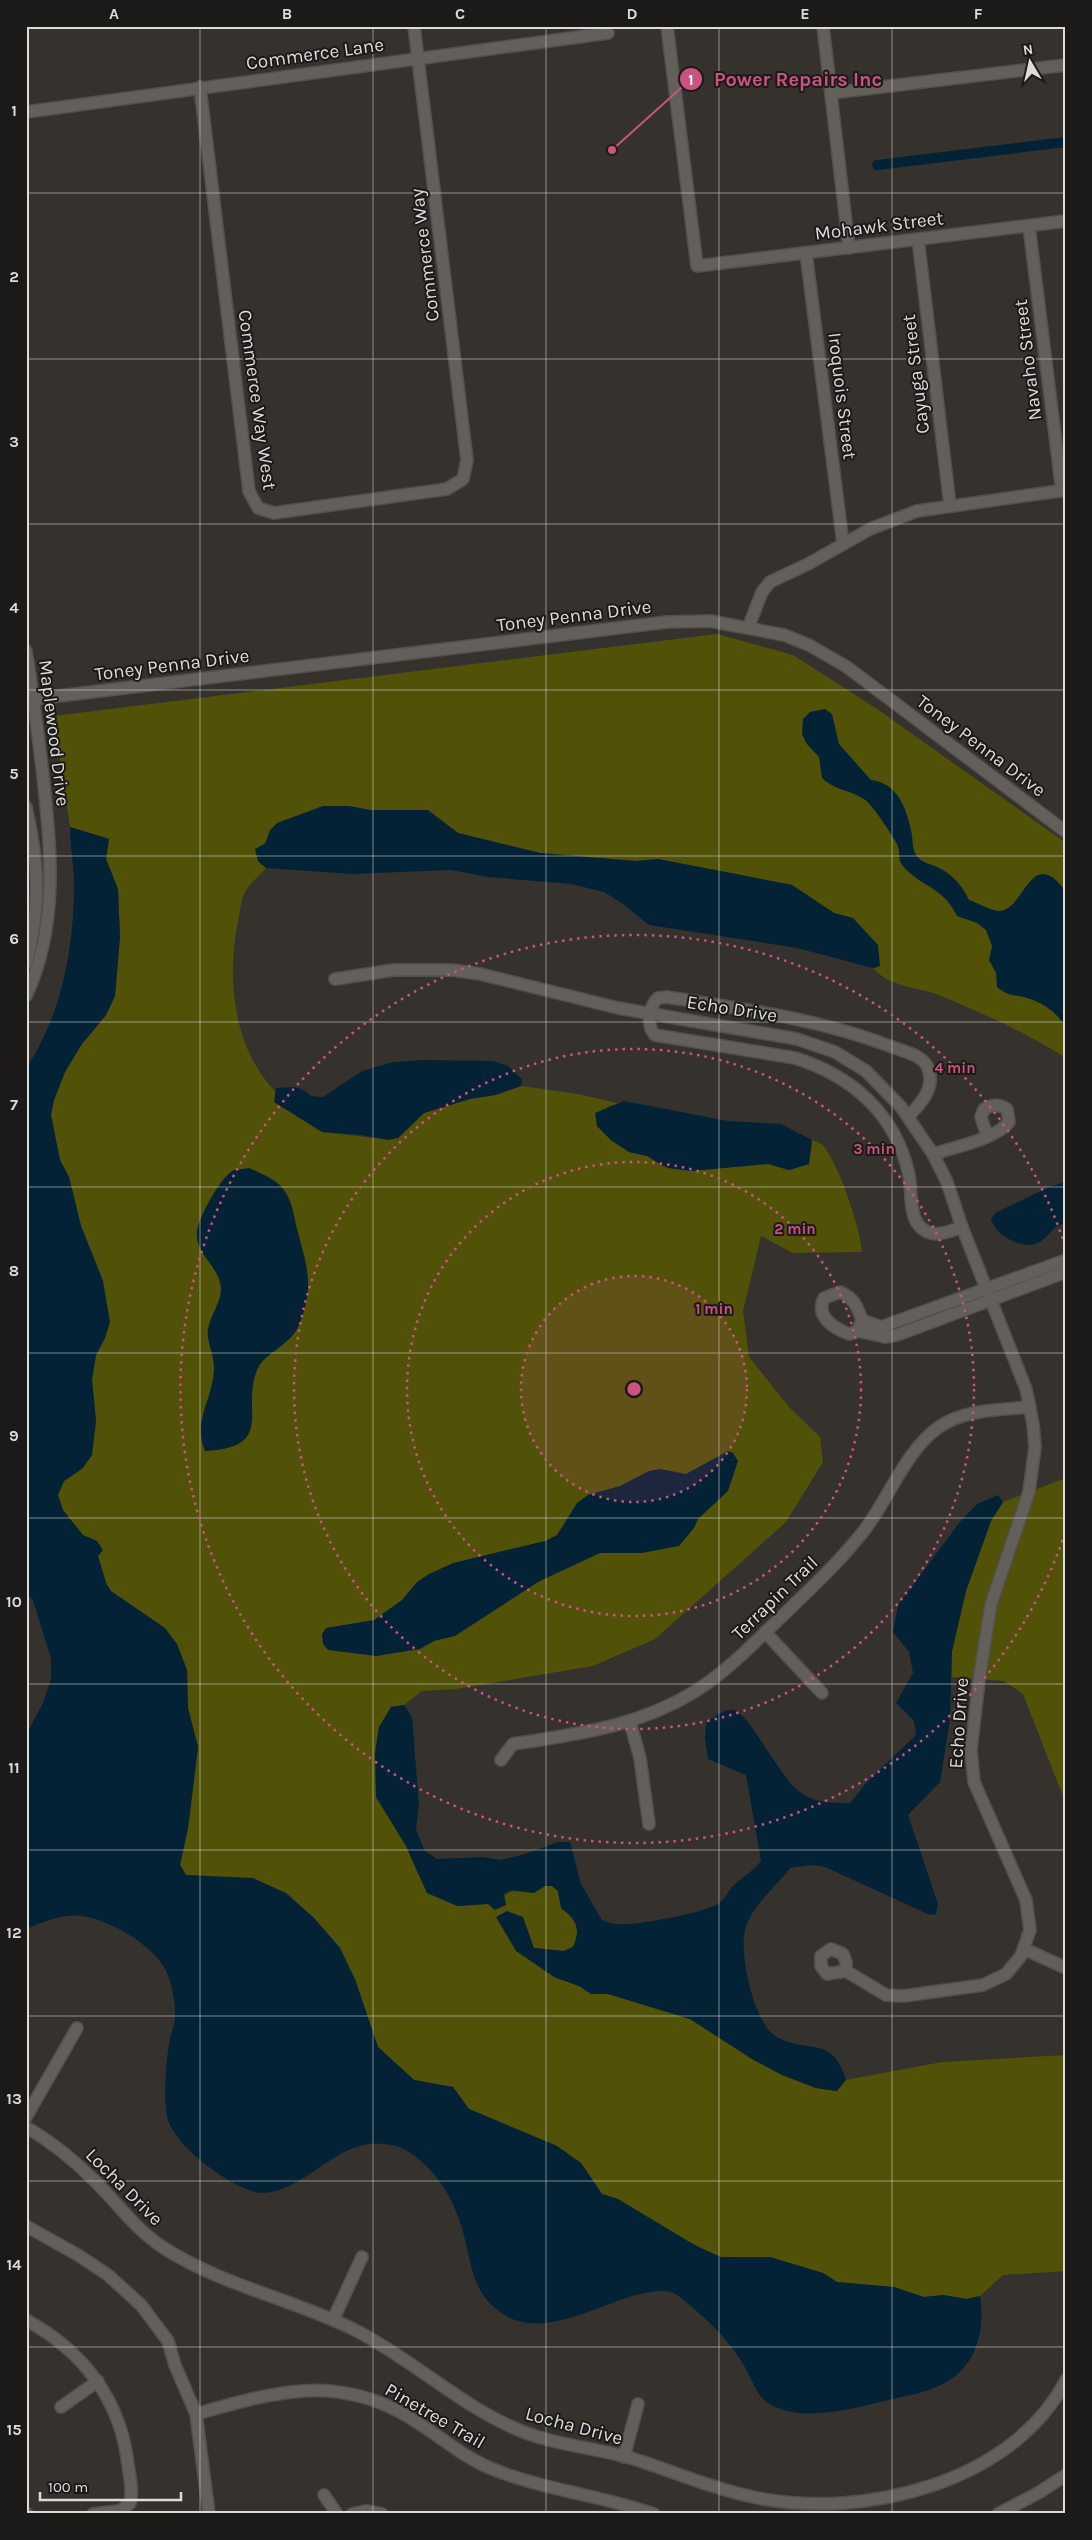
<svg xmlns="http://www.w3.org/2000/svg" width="1092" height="2540" font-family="Karla,sans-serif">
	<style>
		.green { fill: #515208 }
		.water { fill: #042235 }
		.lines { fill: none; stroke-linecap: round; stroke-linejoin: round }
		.canal { stroke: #042235; stroke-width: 10 }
		.minor-casing { stroke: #52504d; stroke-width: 14 }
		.minor { stroke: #635f5b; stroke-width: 11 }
		.grid { fill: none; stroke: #dedcd9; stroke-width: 1; stroke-opacity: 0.55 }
		.ring { fill: none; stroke: #ca5381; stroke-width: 2.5; stroke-dasharray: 2.5 5 }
		.labels { text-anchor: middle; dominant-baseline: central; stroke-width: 4; stroke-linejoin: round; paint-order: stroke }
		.street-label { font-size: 19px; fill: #dedcd9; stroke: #1b1a18 }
		.centre { fill: #ca5381; stroke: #1b1a18; stroke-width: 2.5 }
		.ring-label { font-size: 15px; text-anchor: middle; font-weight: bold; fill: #ca5381; stroke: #1b1a18; stroke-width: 4; stroke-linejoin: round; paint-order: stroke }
		.leader { fill: none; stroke: #ca5381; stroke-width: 2 }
		.callout-dot { fill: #ca5381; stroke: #1b1a18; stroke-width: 2 }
		.mark-label { font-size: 15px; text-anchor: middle; font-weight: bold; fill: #fff }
		.callout-label { font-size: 20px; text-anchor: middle; font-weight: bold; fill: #ca5381; stroke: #1b1a18; stroke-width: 4; stroke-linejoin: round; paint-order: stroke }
		.neatline { fill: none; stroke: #dedcd9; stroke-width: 2 }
		.grid-label { font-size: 16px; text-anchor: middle; font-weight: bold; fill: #dedcd9 }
	</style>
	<rect width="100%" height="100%" fill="#35322e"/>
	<g class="green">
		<path d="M 717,634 L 793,655 L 877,709 L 1066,843 L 1066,1058 C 1040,1042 1013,1027 985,1015 C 969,1008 952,1000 936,994 C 915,987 888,986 873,968 L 877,968 L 864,931 L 853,918 L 834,913 L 792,885 L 658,859 L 635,861 L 540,853 L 458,833 L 427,810 L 371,810 L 348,806 L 324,806 L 270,830 L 258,861 L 266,868 C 259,876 248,885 244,894 C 241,901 240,910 239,917 C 226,975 232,1047 275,1091 L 275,1102 L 322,1132 L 374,1138 L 401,1135 L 424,1113 L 470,1099 L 521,1086 L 578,1094 L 620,1104 L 608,1106 L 597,1126 L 611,1140 L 629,1152 L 647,1156 L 662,1166 L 691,1171 L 768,1164 L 789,1170 L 809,1164 L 812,1140 C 817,1142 823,1144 825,1148 C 840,1168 860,1227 862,1252 L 793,1253 L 761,1236 L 743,1311 L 749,1357 L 789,1407 L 820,1437 L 823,1462 L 786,1522 L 655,1639 L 593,1666 L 456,1689 L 422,1691 L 404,1705 L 391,1707 L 376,1797 L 406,1846 L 419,1876 L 457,1906 L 488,1904 L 495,1910 C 508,1888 509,1890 534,1893 L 545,1886 L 552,1886 L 558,1891 L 561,1908 C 577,1920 581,1929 573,1947 L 564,1951 L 534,1948 L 507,1911 L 554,1977 L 579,1986 L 591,1994 L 608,1994 L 690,2019 L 752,2059 L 782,2075 L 816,2088 L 836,2091 L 846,2080 L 942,2062 L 1066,2055 L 1066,2271 L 1003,2275 L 980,2296 L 967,2299 L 943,2295 L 924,2297 L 894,2287 L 837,2282 L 823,2273 L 770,2257 L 721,2257 L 680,2238 L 618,2199 L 602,2194 L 581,2163 L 557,2146 L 469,2109 L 453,2087 L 414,2080 L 378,2047 L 340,1948 L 314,1918 L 286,1893 L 205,1876 L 186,1875 L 180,1865 L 188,1828 L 198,1747 L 188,1708 L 187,1670 L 177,1644 L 111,1592 L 106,1583 L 98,1556 L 102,1549 L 97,1541 L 83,1536 L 63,1510 L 58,1495 L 64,1481 L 83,1468 L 94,1432 L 96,1421 L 92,1380 L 96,1355 L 105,1338 L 103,1281 L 81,1226 L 69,1177 L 60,1160 L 51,1115 L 54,1100 L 65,1072 L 82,1044 L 106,1015 L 115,996 L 120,937 L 118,889 L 106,859 L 109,839 L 70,827 L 54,716 Z"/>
		<path d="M 26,836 L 29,906 L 26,928 Z"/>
		<path d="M 1066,1478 L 1066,1804 L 1023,1694 L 1004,1681 L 951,1677 L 952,1652 L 966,1591 L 991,1521 L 1003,1502 Z"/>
	</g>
	<g class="water">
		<path d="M 825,709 L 832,714 L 839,744 L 871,780 C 897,783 906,807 911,830 C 913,837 912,847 915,853 C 919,863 933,864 941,869 C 954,876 963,887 969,900 C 978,903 989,910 998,911 C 1021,912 1028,861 1052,877 C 1057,880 1062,887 1066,891 L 1066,1027 C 1056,1012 1044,1003 1027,998 C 1014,994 1009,997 997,987 L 996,973 L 989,960 L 992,946 L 986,930 L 977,923 L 957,916 C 943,886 920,887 902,865 C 898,860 900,852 898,846 C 895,839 872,804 865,800 C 850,789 837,792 822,778 L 819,757 L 806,743 L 802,734 L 803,719 L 810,712 Z"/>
		<path d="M 323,806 L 348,806 L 371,810 L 428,810 L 458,833 L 540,853 L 635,861 L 658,859 L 792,885 L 834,913 L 853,918 L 878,945 L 880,966 L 873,968 L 797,948 L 649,925 L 623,904 L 604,892 L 571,884 L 488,877 L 451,870 L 352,874 L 266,868 L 258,861 L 255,849 L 266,843 L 270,830 L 277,823 Z"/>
		<path d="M 70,827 L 109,839 L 106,859 L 118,889 L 120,937 L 115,996 L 106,1015 L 82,1044 L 65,1072 L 54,1100 L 51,1115 L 60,1160 L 69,1177 L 81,1226 L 103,1281 L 110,1322 L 105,1338 L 96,1355 L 92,1379 L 96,1421 L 92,1455 L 83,1468 L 64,1481 L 58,1495 L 63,1510 L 83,1535 L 97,1541 L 103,1550 L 98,1556 L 106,1583 L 111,1591 L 165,1628 L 177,1644 L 187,1670 L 188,1708 L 198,1747 L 188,1828 L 180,1865 L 186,1875 L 253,1878 L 286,1893 L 314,1918 L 340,1948 L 355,1979 L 378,2047 L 414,2080 L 453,2087 L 469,2109 L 557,2146 L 581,2163 L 602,2194 L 618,2199 L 698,2247 L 721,2257 L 770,2257 L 823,2273 L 837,2282 L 894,2287 L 924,2297 L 943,2295 L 967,2299 L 980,2296 C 986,2332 975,2369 941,2385 C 923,2394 899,2397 880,2402 C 849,2410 792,2424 764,2400 C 755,2391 750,2375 743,2364 C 729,2341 712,2324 692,2307 C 682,2299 675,2290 662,2291 C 614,2291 546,2347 500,2312 C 471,2291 472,2264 463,2232 C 454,2198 435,2167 404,2149 C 398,2146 390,2145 384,2144 C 338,2137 304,2193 262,2193 C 241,2192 205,2166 190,2151 C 183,2145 173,2132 169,2123 C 162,2107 166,2058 170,2039 C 171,2033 174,2026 175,2019 C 176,2006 172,1982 166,1971 C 158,1954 135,1937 119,1929 C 80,1910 66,1912 26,1929 L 26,1735 L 43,1703 L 51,1679 L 51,1659 L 33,1600 L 26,1593 L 26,1068 C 62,1015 74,947 74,884 C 74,865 70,846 70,827 Z"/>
		<path d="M 424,1060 L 493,1061 L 508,1066 L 522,1079 L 521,1086 L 496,1095 L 470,1099 L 424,1113 L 398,1138 L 388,1140 L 361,1135 L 322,1132 L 274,1102 L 276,1088 L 292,1087 L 302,1089 L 311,1096 L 323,1097 L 362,1071 L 393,1062 Z"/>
		<path d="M 624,1101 L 728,1121 L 781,1124 L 812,1140 L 809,1164 L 789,1170 L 768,1164 L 691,1171 L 668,1168 L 647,1156 L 629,1152 L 611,1140 L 597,1126 L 595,1113 Z"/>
		<path d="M 249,1168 C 260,1173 278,1180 284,1190 C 292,1201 294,1216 297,1229 C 307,1266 315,1287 299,1325 C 291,1345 265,1353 258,1368 C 239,1408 278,1447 205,1451 C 192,1420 214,1398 214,1367 C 214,1354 206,1341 208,1329 C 210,1316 220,1304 221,1290 C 221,1267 194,1254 197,1231 C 199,1217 221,1176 234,1170 C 238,1169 245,1169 249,1168 Z"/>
		<path d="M 1066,1182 L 1066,1224 C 1052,1223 1050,1238 1038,1243 C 1023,1250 995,1236 991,1219 L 995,1213 L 1049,1187 Z"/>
		<path d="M 728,1451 L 733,1453 L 738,1461 L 728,1491 L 698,1519 L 694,1528 L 679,1546 L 642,1553 L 600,1553 L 538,1582 L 455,1636 L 434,1641 L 420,1649 L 376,1656 L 328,1650 L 323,1644 L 322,1634 L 326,1628 L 374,1620 L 402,1600 L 417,1582 L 429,1574 L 453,1563 L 545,1541 L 557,1535 L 577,1503 L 588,1495 L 620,1486 L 649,1471 L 660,1469 L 686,1474 Z"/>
		<path d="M 998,1495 L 1003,1502 L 991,1521 L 966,1591 L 952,1651 L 950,1720 L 940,1782 L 908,1815 L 938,1904 L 936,1914 L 930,1915 L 825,1867 L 810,1865 L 790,1868 C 776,1887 751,1906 745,1930 C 739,1954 754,2025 777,2037 C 809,2054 833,2035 846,2080 L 837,2091 L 816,2088 L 782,2075 L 752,2059 L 690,2019 L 608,1994 L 591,1994 L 579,1986 L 554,1977 L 516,1951 L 496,1917 L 507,1911 L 523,1917 L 534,1948 L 564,1951 L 573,1947 C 581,1929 577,1920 561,1908 L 558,1891 L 552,1886 L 545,1886 L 534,1893 L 511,1890 L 504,1894 L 506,1905 L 495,1910 L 488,1904 L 457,1906 L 427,1893 L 406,1846 L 376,1797 L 375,1753 L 379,1727 L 391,1707 L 404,1705 L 412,1717 L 419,1805 L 416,1830 L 425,1851 L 437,1859 L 483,1857 L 501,1860 L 525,1854 L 558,1842 L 570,1842 L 581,1884 L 602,1920 C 607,1922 612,1924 617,1924 C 632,1927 706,1912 718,1904 C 724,1900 728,1892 732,1887 C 741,1877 753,1872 761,1861 L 746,1775 L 708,1759 L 705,1738 L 706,1723 C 713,1717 723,1709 733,1710 C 751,1714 779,1778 801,1793 C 815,1803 833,1803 850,1803 L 867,1782 L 916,1735 L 914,1721 L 896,1703 L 913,1673 L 909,1652 L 893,1632 L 898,1605 L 959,1523 L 977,1504 Z"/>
	</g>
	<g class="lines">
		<path class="canal" d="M 877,165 L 1066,142"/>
		<defs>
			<g id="minor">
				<path d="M 667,26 L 697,266 L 1066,221"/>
				<path d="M 823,26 L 849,248"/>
				<path d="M 200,87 L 249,491 L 258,508 L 274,513 L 447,489 L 463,479 L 467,460 L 414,26"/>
				<path d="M 831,93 L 1066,65"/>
				<path d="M 26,112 L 608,33"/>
				<path d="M 1029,226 L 1062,491"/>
				<path d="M 918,239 L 950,505"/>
				<path d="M 806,253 L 843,543"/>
				<path d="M 748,628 L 762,592 L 770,582 L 810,563 L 870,529 L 917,511 L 1066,490"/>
				<path d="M 26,651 C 33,693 38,734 43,776 C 51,851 59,925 26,996"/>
				<path d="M 26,700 L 667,622 L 710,621 L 784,635 L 809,645 L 847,667 L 1066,832"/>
				<path d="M 26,807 C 39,863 41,908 26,964"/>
				<path d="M 335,979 L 394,970 L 452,970 L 480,974 L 618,1008 L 797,1039 L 835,1052 L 866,1071 L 901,1107 L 933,1154 L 947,1182 L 962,1227 L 1026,1389 L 1033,1424 L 1035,1447 L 1029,1492 L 991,1604 L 979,1680 L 971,1750 L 974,1782 L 1026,1900 L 1030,1930 L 1021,1956 L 1006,1974 L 983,1985 L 903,1996 L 886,1995 L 846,1971 L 846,1962 L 843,1954 L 831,1949 L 821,1956 L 821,1966 L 827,1974 L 846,1971"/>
				<path d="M 909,1116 C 921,1103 937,1087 927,1066 C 921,1055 905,1052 895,1048 C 821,1019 744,1009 667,997 L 658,998 C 649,1006 646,1026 655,1035 L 795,1058 C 852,1076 896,1114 909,1175 C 912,1189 909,1210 917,1223 C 929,1240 946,1233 962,1227"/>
				<path d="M 933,1154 C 955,1147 996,1139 1009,1122 L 1007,1109 C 998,1104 993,1104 984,1109 L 981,1117 L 987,1136"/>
				<path d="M 840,1292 C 854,1298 857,1306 862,1320 L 858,1331 L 849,1334 C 834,1328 815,1317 824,1298 Z"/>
				<path d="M 862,1320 L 881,1327 L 1066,1260"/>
				<path d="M 858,1331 L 885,1337 L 897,1335 L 1066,1272"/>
				<path d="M 765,1632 L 822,1693"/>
				<path d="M 630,1722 L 640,1758 L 649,1824"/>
				<path d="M 501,1760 L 513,1744 C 577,1734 637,1727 694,1692 C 725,1673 751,1646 777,1621 C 808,1591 840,1562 866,1528 C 889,1497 907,1449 939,1427 C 965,1409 1000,1410 1030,1407"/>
				<path d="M 1024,1949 L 1066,1968"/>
				<path d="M 26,2117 L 77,2028"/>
				<path d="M 26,2127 C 52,2142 75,2161 96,2182 C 119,2205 136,2230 164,2248 C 223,2286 293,2299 355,2330 C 410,2358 456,2402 512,2427 C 548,2444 589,2447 627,2457 C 671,2470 712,2489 758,2498 C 864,2519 1013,2483 1066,2380"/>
				<path d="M 26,2226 L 78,2255 L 108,2275 L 141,2305 L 168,2341 L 175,2365 L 196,2414 L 209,2514"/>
				<path d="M 26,2320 C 83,2351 121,2400 128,2465 C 130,2477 133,2491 130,2503 L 120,2511 L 93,2514"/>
				<path d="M 333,2320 L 362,2257"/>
				<path d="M 61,2407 L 98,2381"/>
				<path d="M 196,2414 C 268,2394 329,2374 400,2412 C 432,2429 457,2454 490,2468 C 543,2490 600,2495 654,2514"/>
				<path d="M 624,2457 L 638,2404"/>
				<path d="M 324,2495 L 337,2514"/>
				<path d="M 26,2513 L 27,2514"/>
				<path d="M 352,2514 L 366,2511 L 382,2514"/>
				<path d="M 998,2514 L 1038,2493 L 1066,2475"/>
			</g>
		</defs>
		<use href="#minor" class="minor-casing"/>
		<use href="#minor" class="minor"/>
	</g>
	<path class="grid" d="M 200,26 L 200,2514M 373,26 L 373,2514M 546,26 L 546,2514M 719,26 L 719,2514M 892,26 L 892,2514M 26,193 L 1066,193M 26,359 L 1066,359M 26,524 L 1066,524M 26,690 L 1066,690M 26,856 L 1066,856M 26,1022 L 1066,1022M 26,1187 L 1066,1187M 26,1353 L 1066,1353M 26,1518 L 1066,1518M 26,1684 L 1066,1684M 26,1850 L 1066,1850M 26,2016 L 1066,2016M 26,2181 L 1066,2181M 26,2347 L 1066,2347"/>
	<circle cx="634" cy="1389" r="113" fill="#ca5381" fill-opacity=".12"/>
	<g class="ring">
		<circle cx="634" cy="1389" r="113"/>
		<circle cx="634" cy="1389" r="227"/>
		<circle cx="634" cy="1389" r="340"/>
		<path d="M1065 1533A454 454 0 1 1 1065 1245"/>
	</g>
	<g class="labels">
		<g class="street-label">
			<text transform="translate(315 54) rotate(-8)">Commerce Lane</text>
			<text transform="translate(879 226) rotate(-7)">Mohawk Street</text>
			<text transform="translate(425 255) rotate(-97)">Commerce Way</text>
			<text transform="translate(1028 360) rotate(-97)">Navaho Street</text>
			<text transform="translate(916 374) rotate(-97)">Cayuga Street</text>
			<text transform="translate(842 396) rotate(83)">Iroquois Street</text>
			<text transform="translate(257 400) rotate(82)">Commerce Way West</text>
			<text transform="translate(574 616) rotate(-7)">Toney Penna Drive</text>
			<text transform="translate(172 665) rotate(-7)">Toney Penna Drive</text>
			<text transform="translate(54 733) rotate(83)">Maplewood Drive</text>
			<text transform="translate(981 746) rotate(37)">Toney Penna Drive</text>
			<text transform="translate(732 1009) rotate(9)">Echo Drive</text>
			<text transform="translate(775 1598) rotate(-44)">Terrapin Trail</text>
			<text transform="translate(959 1723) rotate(-86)">Echo Drive</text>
			<text transform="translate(124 2187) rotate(45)">Locha Drive</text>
			<text transform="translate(435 2416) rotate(30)">Pinetree Trail</text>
			<text transform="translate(574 2426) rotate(15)">Locha Drive</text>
		</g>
	</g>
	<circle cx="634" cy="1389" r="8" class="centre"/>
	<g class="ring-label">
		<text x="955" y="1073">4 min</text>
		<text x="874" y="1154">3 min</text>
		<text x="795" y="1234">2 min</text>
		<text x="714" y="1314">1 min</text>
	</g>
	<path class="leader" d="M612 150L691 79"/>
	<g class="callout-dot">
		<circle cx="612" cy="150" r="5"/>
		<circle cx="691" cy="79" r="12"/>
	</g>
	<g class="mark-label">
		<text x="691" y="85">1</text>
	</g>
	<g class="callout-label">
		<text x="798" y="86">Power Repairs Inc</text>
	</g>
	<rect width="1092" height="2540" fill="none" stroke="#1b1a18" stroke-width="55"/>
	<g transform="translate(1030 62) rotate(351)" stroke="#1b1a18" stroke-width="4" paint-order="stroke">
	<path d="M0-4L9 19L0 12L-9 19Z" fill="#dedcd9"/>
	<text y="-8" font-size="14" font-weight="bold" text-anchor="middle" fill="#dedcd9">N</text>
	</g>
	<path d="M40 2492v8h141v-8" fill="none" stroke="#dedcd9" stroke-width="2.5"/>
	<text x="48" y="2492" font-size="15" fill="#dedcd9" stroke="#1b1a18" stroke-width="4" paint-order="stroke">100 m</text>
	<rect x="28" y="28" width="1036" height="2484" class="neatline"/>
	<g class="grid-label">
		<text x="114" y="19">A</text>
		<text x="287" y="19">B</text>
		<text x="460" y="19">C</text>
		<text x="632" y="19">D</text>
		<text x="805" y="19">E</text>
		<text x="978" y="19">F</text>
		<text x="14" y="116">1</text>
		<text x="14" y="282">2</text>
		<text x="14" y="447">3</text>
		<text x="14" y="613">4</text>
		<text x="14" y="779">5</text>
		<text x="14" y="944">6</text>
		<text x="14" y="1110">7</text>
		<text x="14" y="1276">8</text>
		<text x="14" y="1441">9</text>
		<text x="14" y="1607">10</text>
		<text x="14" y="1773">11</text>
		<text x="14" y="1938">12</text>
		<text x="14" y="2104">13</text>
		<text x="14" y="2270">14</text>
		<text x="14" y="2435">15</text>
	</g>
</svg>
